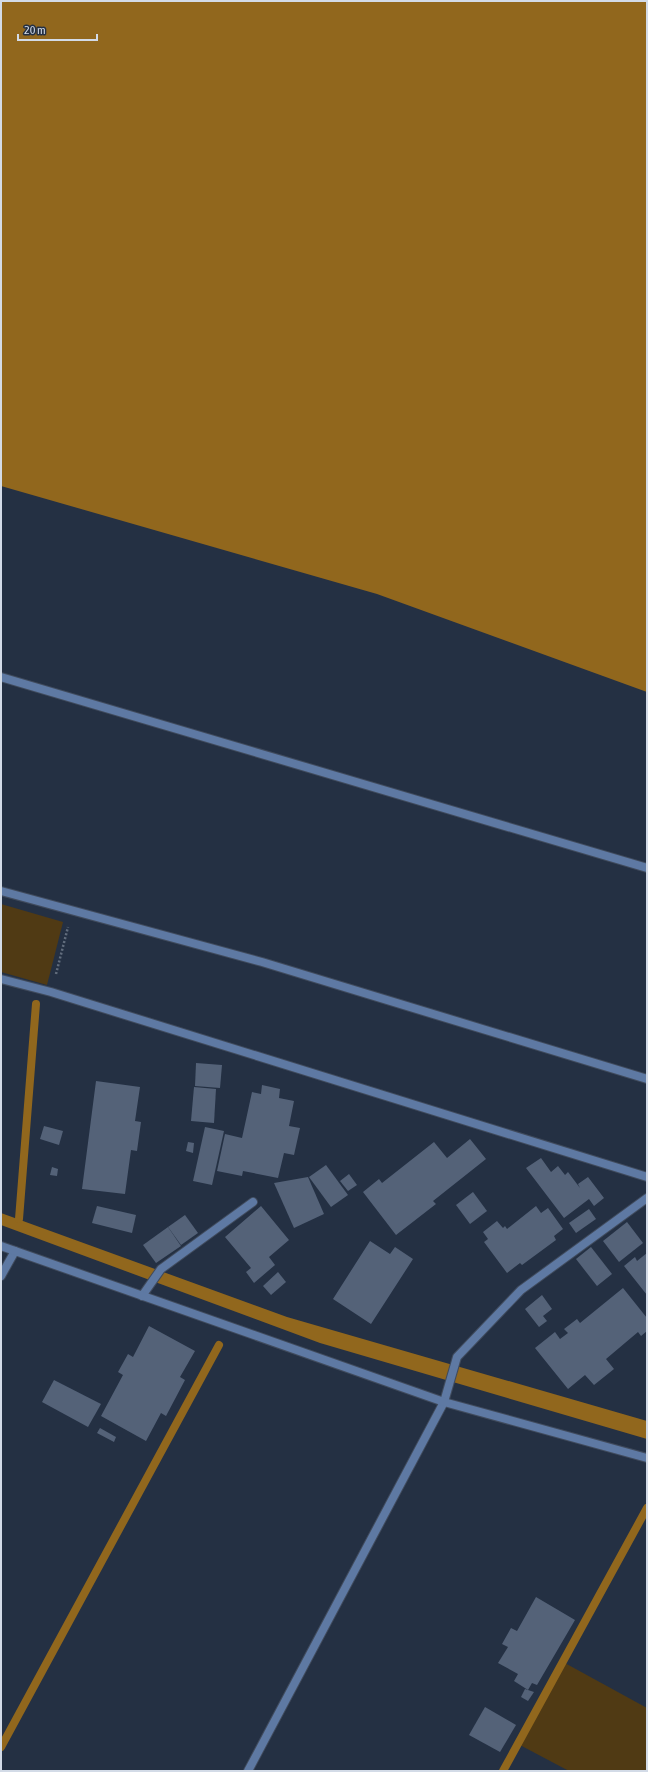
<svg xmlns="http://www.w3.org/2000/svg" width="648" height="1772" font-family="'Asap Condensed',sans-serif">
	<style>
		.green { fill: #503a14 }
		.water { fill: #91671d }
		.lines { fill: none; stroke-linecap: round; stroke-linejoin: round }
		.stream { stroke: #91671d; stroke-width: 8 }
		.building { fill: #546278 }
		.service-casing { stroke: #404b5d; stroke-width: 10 }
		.minor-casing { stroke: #404b5d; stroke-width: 10 }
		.tertiary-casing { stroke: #404b5d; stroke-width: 10 }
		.path { stroke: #626d7d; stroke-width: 2.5; stroke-dasharray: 2 2; stroke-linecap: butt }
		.service { stroke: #5e79a3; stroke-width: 8 }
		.minor { stroke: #5e79a3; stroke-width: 8 }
		.tertiary { stroke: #5e79a3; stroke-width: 8 }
	</style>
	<rect width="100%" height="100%" fill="#243043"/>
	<g class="green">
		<path d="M 1,904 L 63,922 L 47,985 L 1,972 Z"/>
		<path d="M 563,1662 L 647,1708 L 647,1771 L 569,1771 L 518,1744 Z"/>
	</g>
	<g class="water">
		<path d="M 1,1 L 647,1 L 647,692 L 377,594 L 1,486 Z"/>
		<path d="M 1,1213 L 287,1317 L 647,1421 L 647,1439 L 320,1343 L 1,1225 Z"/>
	</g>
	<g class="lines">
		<g class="stream">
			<path d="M 19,1219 L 36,1004"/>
			<path d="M 1,1747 L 219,1345"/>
			<path d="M 503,1771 L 647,1508"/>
		</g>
	</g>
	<g class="building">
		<path d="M 196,1063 L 222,1065 L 220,1088 L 195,1086 Z"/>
		<path d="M 96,1081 L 140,1087 L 135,1121 L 141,1122 L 137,1151 L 131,1150 L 125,1194 L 82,1189 Z"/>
		<path d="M 262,1085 L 280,1089 L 279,1098 L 294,1101 L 289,1126 L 300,1128 L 294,1155 L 284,1153 L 278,1178 L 243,1171 L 242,1176 L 217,1171 L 225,1134 L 242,1138 L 252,1092 L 261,1094 Z"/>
		<path d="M 194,1087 L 216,1089 L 214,1123 L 191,1121 Z"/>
		<path d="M 44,1126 L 63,1131 L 59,1145 L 40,1139 Z"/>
		<path d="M 205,1127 L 224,1131 L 212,1185 L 193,1181 Z"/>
		<path d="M 470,1139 L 486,1159 L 433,1201 L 436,1204 L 396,1235 L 363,1192 L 379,1179 L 382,1183 L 434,1142 L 447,1158 Z"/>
		<path d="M 188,1142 L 194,1143 L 193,1153 L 186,1151 Z"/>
		<path d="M 541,1158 L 551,1172 L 558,1166 L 565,1175 L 568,1172 L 580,1188 L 578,1184 L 588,1177 L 604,1198 L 594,1206 L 589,1199 L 564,1218 L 526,1168 Z"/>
		<path d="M 326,1165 L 348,1195 L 331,1207 L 309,1177 Z"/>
		<path d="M 52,1167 L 58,1169 L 57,1176 L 50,1175 Z"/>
		<path d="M 349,1174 L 357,1185 L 348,1191 L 340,1181 Z"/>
		<path d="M 308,1177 L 324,1214 L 294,1228 L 274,1183 Z"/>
		<path d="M 473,1192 L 487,1211 L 470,1224 L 456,1205 Z"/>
		<path d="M 97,1206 L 136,1215 L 132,1233 L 92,1223 Z"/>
		<path d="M 261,1206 L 289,1240 L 269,1257 L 275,1265 L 254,1283 L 246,1272 L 251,1268 L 225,1237 Z"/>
		<path d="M 536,1206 L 541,1213 L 548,1208 L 563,1229 L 554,1236 L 556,1240 L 522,1265 L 520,1263 L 507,1273 L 484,1242 L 488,1239 L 483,1232 L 497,1221 L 503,1228 L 505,1226 L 507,1229 Z"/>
		<path d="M 589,1209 L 596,1219 L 576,1233 L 569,1223 Z"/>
		<path d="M 185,1215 L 198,1233 L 181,1245 L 168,1227 Z"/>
		<path d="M 627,1222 L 643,1243 L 619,1262 L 603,1241 Z"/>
		<path d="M 168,1227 L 181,1246 L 156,1263 L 143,1245 Z"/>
		<path d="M 370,1241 L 390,1254 L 395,1247 L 413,1259 L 371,1324 L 333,1299 Z"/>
		<path d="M 591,1247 L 612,1274 L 597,1286 L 576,1259 Z"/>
		<path d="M 647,1253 L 647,1295 L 624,1266 L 635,1257 L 637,1261 Z"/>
		<path d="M 278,1272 L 286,1282 L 271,1295 L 263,1286 Z"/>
		<path d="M 623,1288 L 647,1318 L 647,1331 L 641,1336 L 638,1332 L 606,1359 L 614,1369 L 594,1385 L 585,1375 L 568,1389 L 535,1348 L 555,1332 L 560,1339 L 568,1333 L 564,1329 L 577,1319 L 580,1323 Z"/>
		<path d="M 542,1295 L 552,1309 L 543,1316 L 547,1321 L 539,1327 L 525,1309 Z"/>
		<path d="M 149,1326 L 195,1351 L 180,1377 L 185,1380 L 166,1416 L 161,1413 L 146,1441 L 101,1416 L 123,1375 L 118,1372 L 128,1354 L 133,1357 Z"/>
		<path d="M 54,1380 L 101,1404 L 88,1427 L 42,1402 Z"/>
		<path d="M 100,1428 L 116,1437 L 114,1442 L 97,1433 Z"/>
		<path d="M 536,1597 L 575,1620 L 537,1685 L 532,1683 L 528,1690 L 514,1681 L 518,1674 L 498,1663 L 508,1647 L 502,1644 L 511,1628 L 517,1631 Z"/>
		<path d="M 525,1689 L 534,1692 L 528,1701 L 521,1697 Z"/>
		<path d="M 485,1707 L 516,1725 L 500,1752 L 469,1735 Z"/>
	</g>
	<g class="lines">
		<defs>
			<g id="service">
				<path d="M 1,677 L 647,868"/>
				<path d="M 142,1296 L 161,1269 L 253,1202"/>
				<path d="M 444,1402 L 457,1357 L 521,1290 L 647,1198"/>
			</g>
			<g id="minor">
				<path d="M 1,891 L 262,962 L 647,1079"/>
				<path d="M 1,979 L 51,992 L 647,1177"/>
				<path d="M 1,1276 L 15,1251"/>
				<path d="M 248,1771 L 444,1402"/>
			</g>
			<path id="tertiary" d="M 1,1246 L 444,1402 L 647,1458"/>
		</defs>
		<use href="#service" class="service-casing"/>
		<use href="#minor" class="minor-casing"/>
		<use href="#tertiary" class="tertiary-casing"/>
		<path class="path" d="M 56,974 L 68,927"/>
		<use href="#service" class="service"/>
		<use href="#minor" class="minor"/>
		<use href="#tertiary" class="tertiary"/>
	</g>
	<rect width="648" height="1772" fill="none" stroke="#d3dbe7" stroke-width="4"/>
	<path d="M18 34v6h79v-6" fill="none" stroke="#d3dbe7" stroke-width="2"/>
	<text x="24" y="34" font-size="12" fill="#d3dbe7" stroke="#243043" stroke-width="3" paint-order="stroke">20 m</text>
</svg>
